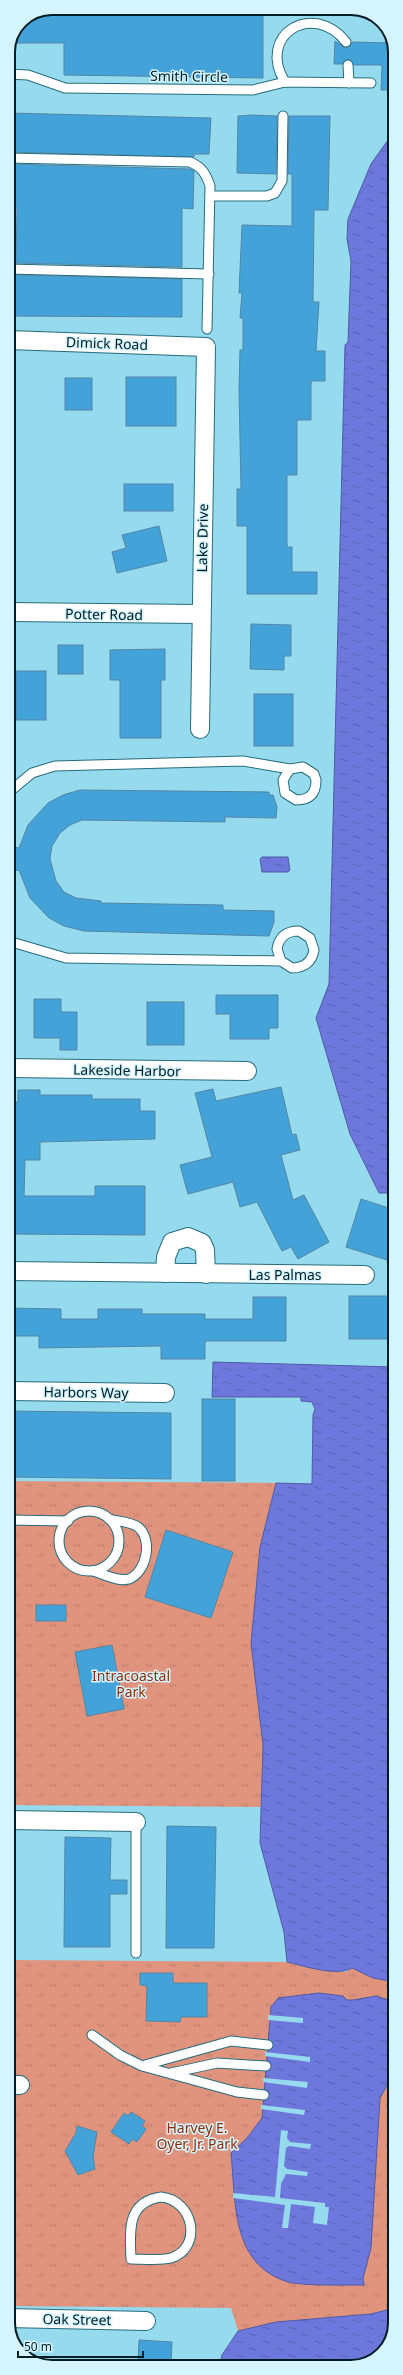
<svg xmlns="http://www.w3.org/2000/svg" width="403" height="2375" font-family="'Noto Sans',sans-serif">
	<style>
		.park { fill: url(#park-tufts) }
		.water { fill: url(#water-ripples); stroke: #4d5ca4 }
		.pier { fill: #96daed }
		.building { fill: #43a3d9; stroke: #5386a6 }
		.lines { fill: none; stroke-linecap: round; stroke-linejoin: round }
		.service-casing { stroke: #266c7d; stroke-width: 11 }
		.minor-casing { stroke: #266c7d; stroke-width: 20 }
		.service { stroke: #fff; stroke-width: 9 }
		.minor { stroke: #fff; stroke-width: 18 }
		.labels { text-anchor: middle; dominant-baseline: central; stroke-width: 3; stroke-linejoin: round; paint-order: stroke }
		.street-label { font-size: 14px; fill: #011d24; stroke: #d4f5ff }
		.park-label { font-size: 14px; fill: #922c07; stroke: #d4f5ff }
		.rim { fill: none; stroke: #011d24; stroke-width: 2 }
	</style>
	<defs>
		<pattern id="park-tufts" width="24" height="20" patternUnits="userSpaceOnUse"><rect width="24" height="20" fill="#e0947e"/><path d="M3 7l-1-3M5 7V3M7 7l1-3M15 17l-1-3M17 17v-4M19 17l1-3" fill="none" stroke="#be7f6d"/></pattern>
		<pattern id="water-ripples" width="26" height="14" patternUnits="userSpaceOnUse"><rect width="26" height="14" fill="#6e77db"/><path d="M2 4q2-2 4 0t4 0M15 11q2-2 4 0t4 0" fill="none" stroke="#5861b1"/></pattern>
	</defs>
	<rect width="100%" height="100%" fill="#96daed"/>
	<g class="park">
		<path d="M 8,1481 L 276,1483 L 260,1547 L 251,1643 L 263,1745 L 261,1807 L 8,1805 Z"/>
		<path d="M 8,1960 L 287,1962 L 346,1972 L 352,1968 L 373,1978 L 395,1982 L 395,2308 L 371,2314 L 238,2331 L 231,2308 L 8,2306 Z"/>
	</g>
	<g class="water">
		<path d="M 395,130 L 395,1193 L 379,1193 L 350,1134 L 316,1018 L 329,984 L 345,345 L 348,342 L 351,261 L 347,239 L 348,219 L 371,164 Z"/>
		<path d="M 262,857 L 288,857 L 290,870 L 288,872 L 262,872 L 260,859 Z"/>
		<path d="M 213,1362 L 395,1367 L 395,1982 L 373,1978 L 352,1968 C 337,1977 304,1966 287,1962 L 284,1932 L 260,1843 L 263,1745 L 251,1643 L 260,1547 L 276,1483 L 312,1484 L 313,1415 L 315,1409 L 312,1402 L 301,1401 L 301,1397 L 212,1397 Z"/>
		<path d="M 319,1993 L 343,1996 L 347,2000 L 353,2000 L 376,1996 L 395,2002 L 395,2078 L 391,2078 L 380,2098 L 371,2248 L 363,2278 L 364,2285 C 346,2285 304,2286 288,2282 C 230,2264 236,2201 231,2153 L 247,2138 L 262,2118 L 271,2007 L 278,1998 Z"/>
		<path d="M 395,2308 L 395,2323 L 384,2352 L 356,2367 L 219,2367 L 222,2355 L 238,2331 L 276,2322 L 371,2314 Z"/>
	</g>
	<g class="pier">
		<path d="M 268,2015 L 303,2018 L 303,2023 L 268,2020 Z"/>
		<path d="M 265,2052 L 310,2057 L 310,2062 L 265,2056 Z"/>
		<path d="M 263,2078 L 308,2082 L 307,2088 L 263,2082 Z"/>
		<path d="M 261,2105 L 305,2110 L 304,2115 L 261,2109 Z"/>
		<path d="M 281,2130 L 288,2131 L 287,2138 L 290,2142 L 311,2144 L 310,2149 L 289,2146 L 286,2148 L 284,2166 L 287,2169 L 308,2172 L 307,2176 L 286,2174 L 281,2184 L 280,2198 L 325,2203 L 325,2207 L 329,2207 L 327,2225 L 313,2223 L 315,2207 L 291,2204 L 288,2228 L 282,2228 L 285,2205 L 233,2198 L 233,2193 L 275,2197 Z"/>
	</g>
	<g class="building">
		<path d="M 52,8 L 263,8 L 263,78 L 64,75 L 64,43 L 12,43 L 21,21 Z"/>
		<path d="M 335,41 L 345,48 L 350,46 L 352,42 L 393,43 L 395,90 L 381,90 L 382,65 L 354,65 L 348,59 L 342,64 L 334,64 Z"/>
		<path d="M 8,113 L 211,118 L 209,154 L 194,154 L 194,157 L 8,152 Z"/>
		<path d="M 252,115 L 277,116 L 276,174 L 237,173 L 238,116 Z"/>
		<path d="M 289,116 L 330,116 L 328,210 L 314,210 L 313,302 L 319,302 L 316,351 L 325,351 L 325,381 L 311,381 L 311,420 L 297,420 L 297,475 L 287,475 L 287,547 L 292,547 L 292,572 L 317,572 L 317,594 L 247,594 L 247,526 L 237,526 L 237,489 L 241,489 L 239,389 L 240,350 L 243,350 L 243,318 L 240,318 L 242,293 L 239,293 L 242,225 L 292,226 L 292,174 L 288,174 Z"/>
		<path d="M 8,164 L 191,169 L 194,171 L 193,209 L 182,208 L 182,267 L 16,263 L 17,207 L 8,207 Z"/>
		<path d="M 15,275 L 182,279 L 182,317 L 8,316 L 8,279 L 15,279 Z"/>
		<rect x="126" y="377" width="50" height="49"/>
		<rect x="65" y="378" width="27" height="32"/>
		<rect x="124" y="484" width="49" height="27"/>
		<path d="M 159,526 L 167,561 L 117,573 L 112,552 L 126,548 L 122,535 Z"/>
		<path d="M 251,624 L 291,625 L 291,656 L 284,656 L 284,670 L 250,669 Z"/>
		<rect x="58" y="645" width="25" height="29"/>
		<path d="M 165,649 L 165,680 L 161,680 L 161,738 L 120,738 L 120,680 L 110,680 L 110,650 Z"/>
		<rect x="16" y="671" width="30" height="49"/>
		<rect x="254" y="694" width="39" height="52"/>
		<path d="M 80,790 L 269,792 L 269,795 L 273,795 L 277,807 L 276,818 L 225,817 L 225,822 L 82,820 L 70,825 L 60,833 L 52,846 L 50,859 L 56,881 L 64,892 L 76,898 L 101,901 L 101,903 L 223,905 L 223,910 L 274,911 L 274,922 L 269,936 L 84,931 L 64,926 L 49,918 L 30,898 L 19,870 L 8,872 L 8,846 L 19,848 L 28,825 L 48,803 L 63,795 Z"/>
		<path d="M 216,995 L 278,995 L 278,1028 L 269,1028 L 269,1039 L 230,1039 L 230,1014 L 216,1014 Z"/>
		<path d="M 34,999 L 61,999 L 61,1012 L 77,1012 L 77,1050 L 60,1050 L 60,1038 L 34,1038 Z"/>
		<rect x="147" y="1002" width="37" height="43"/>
		<path d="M 281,1087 L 292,1135 L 296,1134 L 300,1150 L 281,1155 L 293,1200 L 304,1195 L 329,1242 L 298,1259 L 291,1247 L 282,1251 L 257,1202 L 240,1207 L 233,1182 L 188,1194 L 180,1165 L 212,1157 L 195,1093 L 213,1089 L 216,1101 Z"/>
		<path d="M 18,1090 L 40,1090 L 40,1095 L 92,1095 L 92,1099 L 140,1099 L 140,1111 L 155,1111 L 155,1139 L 40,1142 L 40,1160 L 25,1160 L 24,1196 L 95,1196 L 95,1186 L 145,1186 L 145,1235 L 8,1234 L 8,1102 L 18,1102 Z"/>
		<path d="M 361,1199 L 395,1210 L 391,1224 L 395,1225 L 395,1234 L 387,1260 L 346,1247 Z"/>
		<rect x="349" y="1296" width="42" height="43"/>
		<path d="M 253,1297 L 286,1297 L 286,1341 L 205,1341 L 205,1359 L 161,1359 L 161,1346 L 39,1348 L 39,1336 L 8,1336 L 8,1308 L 61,1309 L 61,1319 L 98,1319 L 98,1309 L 142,1309 L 142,1314 L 205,1314 L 205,1319 L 253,1319 Z"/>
		<rect x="202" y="1399" width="33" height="82"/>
		<path d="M 8,1411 L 171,1413 L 171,1479 L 8,1477 Z"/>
		<path d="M 166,1530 L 233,1552 L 211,1618 L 145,1597 Z"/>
		<rect x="36" y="1605" width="30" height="16"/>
		<path d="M 112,1645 L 124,1709 L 87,1716 L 75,1652 Z"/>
		<path d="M 167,1826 L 216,1827 L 214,1948 L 166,1948 Z"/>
		<path d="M 65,1837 L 111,1838 L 110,1880 L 127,1880 L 127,1894 L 110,1894 L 110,1947 L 64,1947 Z"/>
		<path d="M 140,1973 L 173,1973 L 173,1983 L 207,1983 L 207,2017 L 181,2017 L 180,2022 L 146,2021 L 147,1986 L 140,1985 Z"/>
		<path d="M 131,2112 L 145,2121 L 142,2126 L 146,2129 L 137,2142 L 132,2139 L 129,2144 L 111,2132 L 124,2113 L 128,2116 Z"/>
		<path d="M 77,2126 L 97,2132 L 93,2157 L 95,2169 L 78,2175 L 65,2151 L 76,2133 Z"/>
		<path d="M 139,2340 L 172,2342 L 171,2365 L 138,2363 Z"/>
	</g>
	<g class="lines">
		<defs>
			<g id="service">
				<path d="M 348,65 L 349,83"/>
				<path d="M 8,74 L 28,75 L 65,88 L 253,90 L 285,82 L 371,83"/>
				<path d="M 285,82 C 256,35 313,0 346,42"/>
				<path d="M 8,158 L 190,162 C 202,167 206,174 210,186 L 207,329"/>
				<path d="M 210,196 L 267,196 L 275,193 L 282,181 L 283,116"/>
				<path d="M 8,269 L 209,274"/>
				<path d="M 8,793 L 32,773 L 55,766 L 243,761 L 290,769 L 303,767 L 314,774 L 316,780 C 316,794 309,800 296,800 L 285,793 L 283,780 L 290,769"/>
				<path d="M 8,941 L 66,958 L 281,961 L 277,949 C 279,937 286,931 299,931 L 310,938 L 314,950 C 312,962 304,968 292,968 L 281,961"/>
				<circle cx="89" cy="1541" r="30"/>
				<path d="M 8,1520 L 68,1521"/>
				<path d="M 93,1571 C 103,1574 118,1582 129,1579 C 147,1572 153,1539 138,1527 C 132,1522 117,1521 109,1519"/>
				<path d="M 136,1822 L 136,1953"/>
				<path d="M 92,2035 L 120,2055 L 142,2066 L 237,2092 L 264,2095"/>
				<path d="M 145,2065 L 231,2041 L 268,2045"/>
				<path d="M 171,2073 L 217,2063 L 266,2066"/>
				<path d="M 161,2197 C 194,2200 203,2248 171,2258 C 159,2261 143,2259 131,2259 C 130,2232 126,2202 161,2197 Z"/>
			</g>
			<g id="minor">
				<path d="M 8,340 L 206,347 L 200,729"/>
				<path d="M 8,612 L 200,614"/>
				<path d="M 8,1068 L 247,1071"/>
				<path d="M 8,1271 L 365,1275"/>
				<path d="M 165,1273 L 166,1257 L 172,1242 L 188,1237 L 202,1243 L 205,1250 L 206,1274"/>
				<path d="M 8,1391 L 165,1393"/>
				<path d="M 8,1820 L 136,1822"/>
				<path d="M 8,2085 L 20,2085"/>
				<path d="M 8,2318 L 146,2321"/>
			</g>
		</defs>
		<use href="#service" class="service-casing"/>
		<use href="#minor" class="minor-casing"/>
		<use href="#service" class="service"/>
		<use href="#minor" class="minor"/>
	</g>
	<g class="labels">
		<g class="street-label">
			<text transform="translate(189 76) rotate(1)">Smith Circle</text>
			<text transform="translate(107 343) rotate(2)">Dimick Road</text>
			<text transform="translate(202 538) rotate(-89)">Lake Drive</text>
			<text transform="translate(104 614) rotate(1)">Potter Road</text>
			<text transform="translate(127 1070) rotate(1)">Lakeside Harbor</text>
			<text x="285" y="1274">Las Palmas</text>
			<text transform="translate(86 1392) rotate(1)">Harbors Way</text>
			<text transform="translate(77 2319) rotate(1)">Oak Street</text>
		</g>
		<g class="park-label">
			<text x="131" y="1675">Intracoastal<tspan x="131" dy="16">Park</tspan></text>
			<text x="197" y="2127">Harvey E.<tspan x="197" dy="16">Oyer, Jr. Park</tspan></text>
		</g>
	</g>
	<path d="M0 0H403V2375H0ZM52 15H351A37 37 0 0 1 388 52V2323A37 37 0 0 1 351 2360H52A37 37 0 0 1 15 2323V52A37 37 0 0 1 52 15Z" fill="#d4f5ff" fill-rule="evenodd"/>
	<path class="rim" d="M52 15H351A37 37 0 0 1 388 52V2323A37 37 0 0 1 351 2360H52A37 37 0 0 1 15 2323V52A37 37 0 0 1 52 15Z"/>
	<path d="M18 2351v6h125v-6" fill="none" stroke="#011d24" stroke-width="2"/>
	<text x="24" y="2351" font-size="12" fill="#011d24" stroke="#d4f5ff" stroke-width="3" paint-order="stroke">50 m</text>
</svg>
